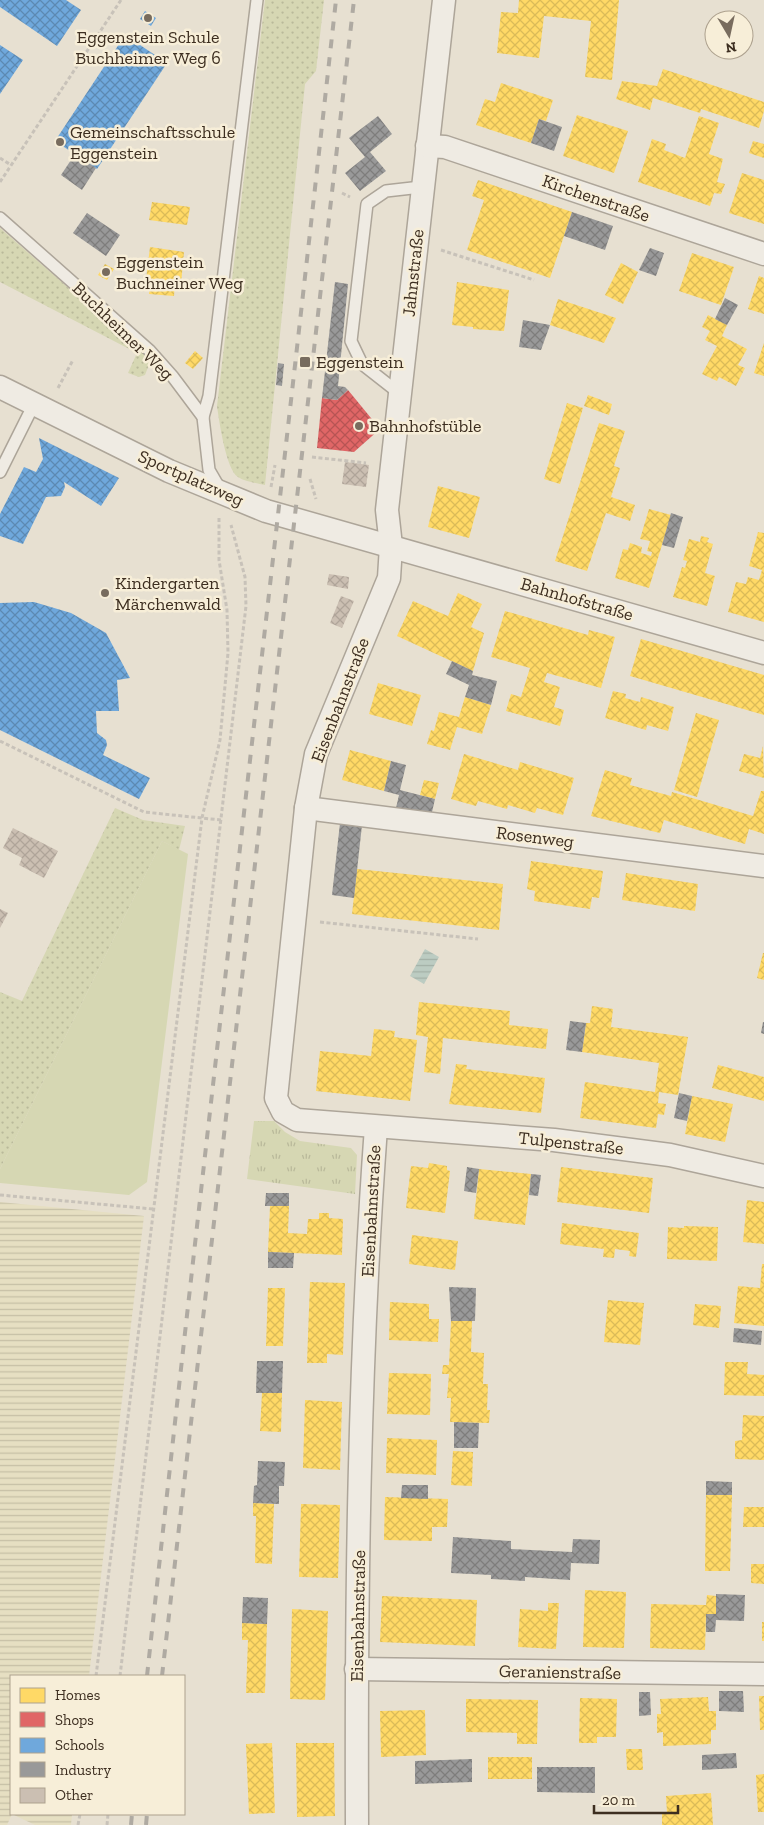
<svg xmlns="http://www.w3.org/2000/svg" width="764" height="1825" font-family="'Zilla Slab',serif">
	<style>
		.farmland { fill: url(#farmland-rules) }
		.grass { fill: url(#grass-dots) }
		.park { fill: url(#park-tufts) }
		.garden { fill: #d6d7b3 }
		.water { fill: url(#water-rules) }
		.homes { fill: url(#homes-cross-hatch) }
		.shops { fill: url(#shops-cross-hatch) }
		.schools { fill: url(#schools-cross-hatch) }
		.industry { fill: url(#industry-cross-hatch) }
		.building { fill: url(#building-cross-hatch) }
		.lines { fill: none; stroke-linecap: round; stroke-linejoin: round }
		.lane-casing { stroke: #ada599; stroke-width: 14 }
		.street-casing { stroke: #ada599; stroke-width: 25 }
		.path { stroke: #c8c2b9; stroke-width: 3; stroke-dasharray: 4 2.5; stroke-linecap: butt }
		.lane { stroke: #efebe3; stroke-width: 11 }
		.street { stroke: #efebe3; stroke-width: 22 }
		.rail { stroke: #afaaa2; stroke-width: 4; stroke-dasharray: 9 9; stroke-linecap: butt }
		.poi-dot { fill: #786c5e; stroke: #f7eed8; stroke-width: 2 }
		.labels { text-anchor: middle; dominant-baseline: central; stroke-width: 5; stroke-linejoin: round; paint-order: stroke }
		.poi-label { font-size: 18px; fill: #3d2e20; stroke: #f7eed8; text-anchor: start }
		.street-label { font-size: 18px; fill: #3d2e20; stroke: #f7eed8 }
	</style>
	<defs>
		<pattern id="farmland-rules" width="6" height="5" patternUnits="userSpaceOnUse" patternTransform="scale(1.25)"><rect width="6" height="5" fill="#e6dfc2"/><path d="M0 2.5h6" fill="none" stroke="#c6c0a6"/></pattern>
		<pattern id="grass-dots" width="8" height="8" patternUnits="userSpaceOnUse" patternTransform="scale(1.25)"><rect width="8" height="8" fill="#d6d7b3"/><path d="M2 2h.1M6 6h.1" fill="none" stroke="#b9b99a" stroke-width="1.8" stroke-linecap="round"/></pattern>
		<pattern id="park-tufts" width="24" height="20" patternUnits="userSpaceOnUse" patternTransform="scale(1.25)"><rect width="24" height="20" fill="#d6d7b3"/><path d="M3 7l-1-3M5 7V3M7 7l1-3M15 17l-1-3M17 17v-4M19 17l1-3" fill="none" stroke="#b9b99a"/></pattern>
		<pattern id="water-rules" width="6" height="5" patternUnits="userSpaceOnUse" patternTransform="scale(1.25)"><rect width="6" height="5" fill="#bcccc2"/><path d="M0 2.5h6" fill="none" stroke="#a2b0a6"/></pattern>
		<pattern id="homes-cross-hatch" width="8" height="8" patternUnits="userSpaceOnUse" patternTransform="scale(1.25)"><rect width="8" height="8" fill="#ffd966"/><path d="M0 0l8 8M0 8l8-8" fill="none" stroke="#dbbb58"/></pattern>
		<pattern id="shops-cross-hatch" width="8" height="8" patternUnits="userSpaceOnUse" patternTransform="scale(1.25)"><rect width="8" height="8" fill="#e06666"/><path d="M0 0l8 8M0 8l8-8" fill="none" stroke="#b75454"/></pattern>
		<pattern id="schools-cross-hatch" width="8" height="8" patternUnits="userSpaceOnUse" patternTransform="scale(1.25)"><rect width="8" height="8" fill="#6fa8dc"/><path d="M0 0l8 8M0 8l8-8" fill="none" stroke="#5c89b2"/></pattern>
		<pattern id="industry-cross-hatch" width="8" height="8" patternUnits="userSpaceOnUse" patternTransform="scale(1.25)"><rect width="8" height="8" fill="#999"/><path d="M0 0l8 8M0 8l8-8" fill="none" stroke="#7e7d7c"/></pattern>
		<pattern id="building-cross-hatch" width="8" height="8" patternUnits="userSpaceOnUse" patternTransform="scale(1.25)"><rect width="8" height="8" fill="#cbbfb2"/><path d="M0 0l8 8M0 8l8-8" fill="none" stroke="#afa499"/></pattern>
	</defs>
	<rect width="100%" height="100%" fill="#e7e0d1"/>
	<path class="farmland" d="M 0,1202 L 144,1216 L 89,1676 L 11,1676 L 11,1814 L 72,1814 L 71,1825 L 35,1825 L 12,1814 L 7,1825 L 0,1825 Z"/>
	<g class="grass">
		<path d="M 265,0 L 324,0 L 316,71 L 305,84 L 265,485 C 257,483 245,482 238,477 C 226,470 219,420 217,406 Z"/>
		<path d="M 0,228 L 145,355 L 150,362 L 145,375 L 139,377 L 128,373 L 137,353 L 0,282 Z"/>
		<path d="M 115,808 L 143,820 L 185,826 L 179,850 L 162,841 L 0,1169 L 0,992 L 22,1001 Z"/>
	</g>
	<path class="park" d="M 254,1121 L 274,1121 L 285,1132 L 300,1141 L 351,1148 L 357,1155 L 355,1194 L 247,1179 Z"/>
	<path class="garden" d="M 162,841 L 188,854 L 147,1182 L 129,1195 L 0,1183 L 0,1169 Z"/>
	<path class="water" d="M 425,949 L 439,957 L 424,984 L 410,976 Z"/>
	<g class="homes">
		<path d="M 519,0 L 619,0 L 612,80 L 585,77 L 591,21 L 544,16 L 539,58 L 497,53 L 501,12 L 518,13 Z"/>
		<path d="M 663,69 L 764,102 L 764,111 L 759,128 L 701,109 L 700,113 L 653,98 L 650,110 L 616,99 L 622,81 L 657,86 Z"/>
		<path d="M 501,83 L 553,100 L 546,121 L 539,119 L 531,143 L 476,125 L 485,99 L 495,102 Z"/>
		<path d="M 577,115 L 628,131 L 614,173 L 563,156 Z"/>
		<path d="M 699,116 L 719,123 L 709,154 L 723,159 L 717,182 L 725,184 L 721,194 L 714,193 L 710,206 L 638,182 L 652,139 L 666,144 L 664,150 L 685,158 Z"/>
		<path d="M 753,141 L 764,144 L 764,158 L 749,153 Z"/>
		<path d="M 742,173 L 764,180 L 764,224 L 729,213 Z"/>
		<path d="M 478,180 L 572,212 L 550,278 L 467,250 L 484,200 L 472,196 Z"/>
		<path d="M 152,202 L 190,207 L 187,225 L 149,220 Z"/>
		<path d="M 150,247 L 184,252 L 181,284 L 175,283 L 174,296 L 149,294 L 151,280 L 146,280 Z"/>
		<path d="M 692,253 L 734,267 L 721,305 L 679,291 Z"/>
		<path d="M 621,263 L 638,272 L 623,304 L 605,295 Z"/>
		<path d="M 105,264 L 114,269 L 107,280 L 98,275 Z"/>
		<path d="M 759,276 L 764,278 L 764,314 L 748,309 Z"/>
		<path d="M 457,282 L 509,290 L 504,331 L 473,329 L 473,327 L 452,325 Z"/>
		<path d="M 558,299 L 616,318 L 604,343 L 550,325 Z"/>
		<path d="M 708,315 L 727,325 L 722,336 L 747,349 L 738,365 L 745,368 L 736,386 L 719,377 L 717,381 L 702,374 L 717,346 L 705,340 L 710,331 L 702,327 Z"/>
		<path d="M 764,343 L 764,376 L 754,373 Z"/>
		<path d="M 195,351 L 203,358 L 193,369 L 185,363 Z"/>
		<path d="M 588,395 L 612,404 L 609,415 L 584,406 Z"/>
		<path d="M 567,403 L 583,408 L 560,484 L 544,479 Z"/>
		<path d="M 599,423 L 625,431 L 614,466 L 620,468 L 611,497 L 635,505 L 630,521 L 606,513 L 587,571 L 555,561 Z"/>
		<path d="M 438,486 L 480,497 L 469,538 L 428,527 Z"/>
		<path d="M 649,509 L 671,515 L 649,588 L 615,578 L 623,549 L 628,550 L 630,543 L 642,547 L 641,553 L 651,556 L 652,552 L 647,551 L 650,541 L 640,539 Z"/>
		<path d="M 758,532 L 764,533 L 764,622 L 728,612 L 736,582 L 746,584 L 748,577 L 759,580 L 762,570 L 749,566 Z"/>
		<path d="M 701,536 L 709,538 L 707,542 L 713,544 L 705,573 L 715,576 L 707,606 L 673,597 L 682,567 L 685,568 L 687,561 L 683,560 L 689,539 L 700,542 Z"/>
		<path d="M 458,593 L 482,604 L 471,627 L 484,633 L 473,671 L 397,636 L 413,601 L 448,616 Z"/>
		<path d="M 505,611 L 588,635 L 589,630 L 615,637 L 601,688 L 547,673 L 544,682 L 560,687 L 554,707 L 564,710 L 560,726 L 506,711 L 511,694 L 521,697 L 530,668 L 491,657 Z"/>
		<path d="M 641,639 L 764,675 L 764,715 L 630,676 Z"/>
		<path d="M 378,683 L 421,695 L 412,726 L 369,714 Z"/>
		<path d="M 613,691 L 626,694 L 625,698 L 640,702 L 641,697 L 674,707 L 668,731 L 647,725 L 646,730 L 605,718 Z"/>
		<path d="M 465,697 L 491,705 L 482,734 L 457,727 L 450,750 L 427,744 L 431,730 L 434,731 L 439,712 L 459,717 Z"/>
		<path d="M 696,713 L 719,720 L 697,797 L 674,790 Z"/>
		<path d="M 763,746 L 764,778 L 739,771 L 744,754 L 760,758 Z"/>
		<path d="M 350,750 L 391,761 L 384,791 L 342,780 Z"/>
		<path d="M 464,754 L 518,770 L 520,762 L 574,778 L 563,815 L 537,808 L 535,813 L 508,805 L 507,809 L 478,801 L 476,806 L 451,799 Z"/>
		<path d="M 605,770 L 632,778 L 630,785 L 671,796 L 672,792 L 753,816 L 761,791 L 764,791 L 764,834 L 749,829 L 745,844 L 664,820 L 660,833 L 591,816 Z"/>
		<path d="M 424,780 L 439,783 L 435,799 L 420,795 Z"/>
		<path d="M 531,861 L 603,871 L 599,898 L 592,897 L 590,909 L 534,901 L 535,891 L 527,889 Z"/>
		<path d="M 357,869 L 503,884 L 499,930 L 352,914 Z"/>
		<path d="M 626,873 L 698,884 L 695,911 L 622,900 Z"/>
		<path d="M 763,953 L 764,953 L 764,980 L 757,978 Z"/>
		<path d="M 419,1002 L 510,1011 L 509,1025 L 548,1029 L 546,1049 L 443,1038 L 440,1074 L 424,1072 L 428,1037 L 416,1035 Z"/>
		<path d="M 592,1006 L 613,1009 L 611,1027 L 688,1037 L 678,1095 L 659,1092 L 658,1103 L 666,1104 L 664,1115 L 658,1114 L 656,1128 L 580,1118 L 585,1082 L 655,1092 L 659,1063 L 582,1052 L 586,1023 L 590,1023 Z"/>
		<path d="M 374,1029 L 395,1031 L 394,1037 L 417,1040 L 410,1101 L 316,1091 L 320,1051 L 371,1056 Z"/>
		<path d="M 456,1064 L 467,1065 L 466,1069 L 545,1078 L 541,1113 L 449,1104 Z"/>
		<path d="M 718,1065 L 764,1077 L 764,1101 L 712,1088 Z"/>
		<path d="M 692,1096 L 733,1104 L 725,1142 L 685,1134 Z"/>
		<path d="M 429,1163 L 447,1166 L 447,1170 L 450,1171 L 445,1213 L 406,1208 L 411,1166 L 428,1168 Z"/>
		<path d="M 561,1167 L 653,1178 L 649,1213 L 557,1202 Z"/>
		<path d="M 479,1169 L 531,1174 L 525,1225 L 474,1219 Z"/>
		<path d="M 747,1200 L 764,1202 L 764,1244 L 743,1242 Z"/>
		<path d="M 270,1206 L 289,1206 L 288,1233 L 307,1234 L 308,1219 L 319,1219 L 319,1213 L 329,1213 L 329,1218 L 343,1219 L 342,1255 L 268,1252 Z"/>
		<path d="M 562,1223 L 639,1233 L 636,1257 L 629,1256 L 630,1251 L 615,1249 L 614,1258 L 603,1257 L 604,1249 L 560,1244 Z"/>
		<path d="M 684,1226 L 718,1227 L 717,1261 L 667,1259 L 668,1227 L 684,1228 Z"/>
		<path d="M 412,1235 L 458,1241 L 455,1270 L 409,1264 Z"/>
		<path d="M 762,1264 L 764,1264 L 764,1326 L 734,1323 L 738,1286 L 760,1288 Z"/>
		<path d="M 310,1282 L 345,1283 L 343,1355 L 327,1354 L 327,1363 L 307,1363 Z"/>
		<path d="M 268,1288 L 285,1288 L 283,1346 L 266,1346 Z"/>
		<path d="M 608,1300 L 644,1303 L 640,1345 L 604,1342 Z"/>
		<path d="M 390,1302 L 429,1304 L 429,1319 L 439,1319 L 438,1342 L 389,1340 Z"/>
		<path d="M 695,1304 L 721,1306 L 719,1328 L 693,1325 Z"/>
		<path d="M 451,1321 L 472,1321 L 471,1352 L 484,1353 L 483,1384 L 488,1384 L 487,1410 L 490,1410 L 489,1423 L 450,1422 L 451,1398 L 447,1398 L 449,1374 L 442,1374 L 443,1365 L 449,1365 Z"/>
		<path d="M 725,1362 L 748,1362 L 747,1374 L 764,1375 L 764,1396 L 724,1395 Z"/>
		<path d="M 389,1373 L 431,1374 L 430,1415 L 387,1414 Z"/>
		<path d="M 262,1393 L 282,1393 L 281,1432 L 260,1431 Z"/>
		<path d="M 305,1400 L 342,1402 L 340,1470 L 303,1468 Z"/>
		<path d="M 743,1415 L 764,1416 L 764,1460 L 735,1459 L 735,1441 L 742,1440 Z"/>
		<path d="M 387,1438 L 437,1440 L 436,1475 L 386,1473 Z"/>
		<path d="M 453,1451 L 473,1452 L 472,1486 L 451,1485 Z"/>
		<path d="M 706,1495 L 732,1495 L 730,1571 L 705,1571 Z"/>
		<path d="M 385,1497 L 448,1499 L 447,1527 L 432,1527 L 432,1541 L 384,1540 Z"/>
		<path d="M 253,1503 L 274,1504 L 272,1564 L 255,1563 L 256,1516 L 253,1516 Z"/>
		<path d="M 301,1504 L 340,1505 L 338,1578 L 299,1577 Z"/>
		<path d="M 744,1507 L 764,1507 L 764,1527 L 743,1527 Z"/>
		<path d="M 751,1564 L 764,1564 L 764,1584 L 751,1583 Z"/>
		<path d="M 585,1590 L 626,1592 L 624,1648 L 583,1647 Z"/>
		<path d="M 707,1595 L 716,1596 L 716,1614 L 706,1614 L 705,1650 L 650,1648 L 651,1604 L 706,1605 Z"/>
		<path d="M 382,1596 L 477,1600 L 475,1646 L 380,1642 Z"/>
		<path d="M 548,1603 L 559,1603 L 556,1649 L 518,1647 L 520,1609 L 548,1611 Z"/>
		<path d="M 292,1609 L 328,1611 L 325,1700 L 290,1699 Z"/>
		<rect x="762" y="1622" width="2" height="19"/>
		<path d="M 242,1623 L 267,1624 L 265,1693 L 246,1693 L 248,1640 L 242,1640 Z"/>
		<path d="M 759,1696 L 764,1696 L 764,1730 L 760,1730 Z"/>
		<path d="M 708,1697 L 709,1711 L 716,1711 L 716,1730 L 711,1730 L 711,1744 L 663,1746 L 663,1732 L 657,1733 L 657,1714 L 661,1714 L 660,1699 Z"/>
		<path d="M 580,1698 L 617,1699 L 616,1737 L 597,1737 L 597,1743 L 579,1743 Z"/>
		<path d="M 466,1699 L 538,1700 L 537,1744 L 517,1744 L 517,1733 L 466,1732 Z"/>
		<path d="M 425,1710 L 426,1755 L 381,1757 L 380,1711 Z"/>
		<path d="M 272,1743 L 275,1813 L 249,1814 L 246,1744 Z"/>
		<path d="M 296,1743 L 334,1743 L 335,1816 L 297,1817 Z"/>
		<path d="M 626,1749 L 642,1749 L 643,1770 L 627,1770 Z"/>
		<rect x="488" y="1757" width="44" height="22"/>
		<path d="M 764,1774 L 764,1812 L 758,1812 L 756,1775 Z"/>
		<path d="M 711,1793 L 713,1825 L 662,1825 L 662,1813 L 667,1813 L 666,1796 Z"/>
	</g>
	<path class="shops" d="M 348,390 L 380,429 L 354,452 L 317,448 L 322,398 L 337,400 Z"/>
	<g class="schools">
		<path d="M 0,0 L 66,0 L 81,10 L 57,46 L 0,7 Z"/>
		<path d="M 145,11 L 156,18 L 151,26 L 140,19 Z"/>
		<path d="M 125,35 L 167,63 L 97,169 L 55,141 Z"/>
		<path d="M 0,45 L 23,60 L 0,94 Z"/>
		<path d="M 39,438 L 119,478 L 101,506 L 64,482 L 65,487 L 61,496 L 46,497 L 23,544 L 0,536 L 0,514 L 24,467 L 36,472 L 43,459 Z"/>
		<path d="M 34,602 L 71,613 L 106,633 L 130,678 L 117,680 L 119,711 L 96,711 L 97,733 L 106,740 L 107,745 L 103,755 L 150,778 L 139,799 L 0,730 L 0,603 Z"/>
	</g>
	<g class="industry">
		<path d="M 378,116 L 392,134 L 370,152 L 386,171 L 360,191 L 345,173 L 365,157 L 349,138 Z"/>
		<path d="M 539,119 L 562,127 L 554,151 L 531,143 Z"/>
		<path d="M 75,154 L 96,168 L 82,190 L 61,175 Z"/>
		<path d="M 572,212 L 613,226 L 605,250 L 564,236 Z"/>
		<path d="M 87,213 L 120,235 L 106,256 L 73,233 Z"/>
		<path d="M 650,248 L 664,253 L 656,276 L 639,270 Z"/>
		<path d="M 335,282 L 348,284 L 338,386 L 345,387 L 348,390 L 337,400 L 322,398 Z"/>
		<path d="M 725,298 L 738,305 L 727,325 L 715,319 Z"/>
		<path d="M 523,320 L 550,325 L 541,350 L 519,347 Z"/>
		<path d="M 278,363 L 284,364 L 282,386 L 276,385 Z"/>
		<path d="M 671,513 L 683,517 L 674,548 L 662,545 Z"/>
		<path d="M 452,661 L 473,671 L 472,675 L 497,681 L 491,705 L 465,697 L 469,685 L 446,674 Z"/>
		<path d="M 391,761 L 406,765 L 400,790 L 435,799 L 432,812 L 396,808 L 399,795 L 384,791 Z"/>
		<path d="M 340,823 L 362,825 L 354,898 L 332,895 Z"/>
		<path d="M 570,1021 L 586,1023 L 582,1052 L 566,1050 Z"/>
		<path d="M 763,1022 L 764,1022 L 764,1034 L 761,1033 Z"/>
		<path d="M 679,1093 L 692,1096 L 687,1121 L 674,1118 Z"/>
		<path d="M 467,1167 L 479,1169 L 476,1193 L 464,1191 Z"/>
		<path d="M 531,1174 L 541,1175 L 538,1196 L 529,1195 Z"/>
		<path d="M 266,1193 L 289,1193 L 289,1206 L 265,1206 Z"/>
		<path d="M 268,1252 L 294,1253 L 293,1268 L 268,1268 Z"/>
		<path d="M 449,1287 L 476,1288 L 475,1321 L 451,1321 Z"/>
		<path d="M 734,1328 L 762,1331 L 761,1345 L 733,1342 Z"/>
		<path d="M 257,1361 L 283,1361 L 282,1393 L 256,1393 Z"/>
		<path d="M 454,1422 L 479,1423 L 478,1448 L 454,1448 Z"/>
		<path d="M 258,1461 L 285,1462 L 284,1486 L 279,1486 L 279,1504 L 253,1503 L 254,1486 L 257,1485 Z"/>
		<path d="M 706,1481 L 732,1482 L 732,1495 L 706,1495 Z"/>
		<path d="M 402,1485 L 428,1485 L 428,1499 L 401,1498 Z"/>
		<path d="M 453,1537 L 511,1541 L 511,1549 L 572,1552 L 573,1539 L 600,1540 L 599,1564 L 571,1563 L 570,1580 L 525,1577 L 525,1581 L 491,1579 L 491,1575 L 451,1573 Z"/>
		<path d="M 716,1594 L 745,1595 L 744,1621 L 716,1620 L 715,1632 L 706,1632 L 706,1614 L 716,1614 Z"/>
		<path d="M 243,1597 L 268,1598 L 267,1624 L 242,1623 Z"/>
		<path d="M 719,1691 L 743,1691 L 744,1712 L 719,1711 Z"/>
		<path d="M 639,1692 L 650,1692 L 651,1715 L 639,1716 Z"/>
		<path d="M 736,1753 L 737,1768 L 702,1770 L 702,1755 Z"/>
		<path d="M 472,1759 L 472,1782 L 415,1784 L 415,1761 Z"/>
		<path d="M 537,1767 L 595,1767 L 595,1793 L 537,1792 Z"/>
	</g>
	<g class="building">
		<path d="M 345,462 L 369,465 L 366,487 L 342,484 Z"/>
		<path d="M 329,574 L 349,577 L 348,589 L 327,585 Z"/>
		<path d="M 341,596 L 354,601 L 342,628 L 330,623 Z"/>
		<path d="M 13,828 L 58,851 L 44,878 L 19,865 L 22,858 L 3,848 Z"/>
		<path d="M 0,909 L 8,913 L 0,928 Z"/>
	</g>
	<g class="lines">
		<defs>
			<g id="lane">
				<path d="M 0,218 L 149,350 L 173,377 L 203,417 L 209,470 L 220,489"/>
				<path d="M 399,393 L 362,364 L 351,341 L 367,204 L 386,191 L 421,187"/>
				<path d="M 203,417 L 209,396 L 257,0"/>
				<path d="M 0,472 L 34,404"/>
			</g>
			<g id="street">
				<path d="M 444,0 L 387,510 L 391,546 L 389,578 L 316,754 L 306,808 L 276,1098 L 283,1112 L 297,1120 L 554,1140 L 670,1155 L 764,1176"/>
				<path d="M 427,146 L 445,147 L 764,254"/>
				<path d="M 0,387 L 169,471 L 266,511 L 764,653"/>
				<path d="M 306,808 L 764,866"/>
				<path d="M 356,1669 L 764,1674"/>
				<path d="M 357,1825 C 356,1593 359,1359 376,1127"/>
			</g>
		</defs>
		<use href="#lane" class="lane-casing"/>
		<use href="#street" class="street-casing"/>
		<g class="path">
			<path d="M 0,158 L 11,165"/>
			<path d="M 0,182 L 121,0"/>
			<path d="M 342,193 L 350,197"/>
			<path d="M 441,250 L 534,280"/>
			<path d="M 324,359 L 339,361"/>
			<path d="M 58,388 L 73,360"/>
			<path d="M 312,457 L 366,463"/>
			<path d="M 310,479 L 316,499"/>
			<path d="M 271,487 L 275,465"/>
			<path d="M 0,741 L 144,812 L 221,820"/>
			<path d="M 320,922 L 478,939"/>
			<path d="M 0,1195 L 153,1209"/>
			<path d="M 96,1676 L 202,818 L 220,740 L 228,653 L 227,610 L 219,560 L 219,518"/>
			<path d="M 120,1676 L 246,606 L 245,577 L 231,525"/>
			<path d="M 78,1825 L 80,1814"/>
			<path d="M 107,1825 L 108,1814"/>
		</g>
		<use href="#lane" class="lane"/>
		<use href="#street" class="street"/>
		<g class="rail">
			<path d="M 147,1676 C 208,1117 274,559 336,0"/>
			<path d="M 162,1676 L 354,0"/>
			<path d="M 131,1825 L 132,1814"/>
			<path d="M 146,1825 L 147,1814"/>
		</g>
	</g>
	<g class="poi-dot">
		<circle cx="148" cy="18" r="5"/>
		<circle cx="60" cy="142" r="5"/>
		<circle cx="106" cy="272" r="5"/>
		<rect x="299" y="356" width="12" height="12" rx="2.5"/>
		<circle cx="359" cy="426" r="5"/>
		<circle cx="105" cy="593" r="5"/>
	</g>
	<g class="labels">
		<g class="poi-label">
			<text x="148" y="37" text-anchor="middle">Eggenstein Schule<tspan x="148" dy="21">Buchheimer Weg 6</tspan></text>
			<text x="70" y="132">Gemeinschaftsschule<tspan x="70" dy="21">Eggenstein</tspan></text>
			<text x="116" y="262">Eggenstein<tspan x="116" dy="21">Buchneiner Weg</tspan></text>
			<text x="316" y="362">Eggenstein</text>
			<text x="369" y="426">Bahnhofstüble</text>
			<text x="115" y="583">Kindergarten<tspan x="115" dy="21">Märchenwald</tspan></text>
		</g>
		<g class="street-label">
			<text transform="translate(596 198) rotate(19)">Kirchenstraße</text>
			<text transform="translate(413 273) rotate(-84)">Jahnstraße</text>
			<text transform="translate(123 331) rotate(44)">Buchheimer Weg</text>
			<text transform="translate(191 478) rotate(24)">Sportplatzweg</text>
			<text transform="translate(577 599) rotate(16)">Bahnhofstraße</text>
			<text transform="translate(340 700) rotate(-69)">Eisenbahnstraße</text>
			<text transform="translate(535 837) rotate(7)">Rosenweg</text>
			<text transform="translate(571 1143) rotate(6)">Tulpenstraße</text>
			<text transform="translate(371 1211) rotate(-87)">Eisenbahnstraße</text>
			<text transform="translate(358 1616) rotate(-89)">Eisenbahnstraße</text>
			<text transform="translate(560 1672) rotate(1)">Geranienstraße</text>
		</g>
	</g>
	<rect x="10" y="1675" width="175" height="140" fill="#f7eed8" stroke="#ada18e"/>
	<rect x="20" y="1688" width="25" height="15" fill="#ffd966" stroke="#ada18e"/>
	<text x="55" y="1700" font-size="15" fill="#3d2e20">Homes</text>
	<rect x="20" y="1712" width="25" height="15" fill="#e06666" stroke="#ada18e"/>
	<text x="55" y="1725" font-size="15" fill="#3d2e20">Shops</text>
	<rect x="20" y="1738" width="25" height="15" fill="#6fa8dc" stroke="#ada18e"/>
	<text x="55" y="1750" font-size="15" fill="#3d2e20">Schools</text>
	<rect x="20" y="1762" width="25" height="15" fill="#999999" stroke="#ada18e"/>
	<text x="55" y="1775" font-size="15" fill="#3d2e20">Industry</text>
	<rect x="20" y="1788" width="25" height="15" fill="#cbbfb2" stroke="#ada18e"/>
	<text x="55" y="1800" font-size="15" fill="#3d2e20">Other</text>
	<g transform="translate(729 35) rotate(171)"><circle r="24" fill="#f7eed8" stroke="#ada18e"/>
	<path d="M0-4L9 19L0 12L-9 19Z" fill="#786c5e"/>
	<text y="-8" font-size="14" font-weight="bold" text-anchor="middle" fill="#3d2e20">N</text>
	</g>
	<path d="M594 1805v8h84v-8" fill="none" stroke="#3d2e20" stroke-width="2.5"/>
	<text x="602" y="1805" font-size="15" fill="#3d2e20" stroke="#f7eed8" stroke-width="4" paint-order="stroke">20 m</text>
</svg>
